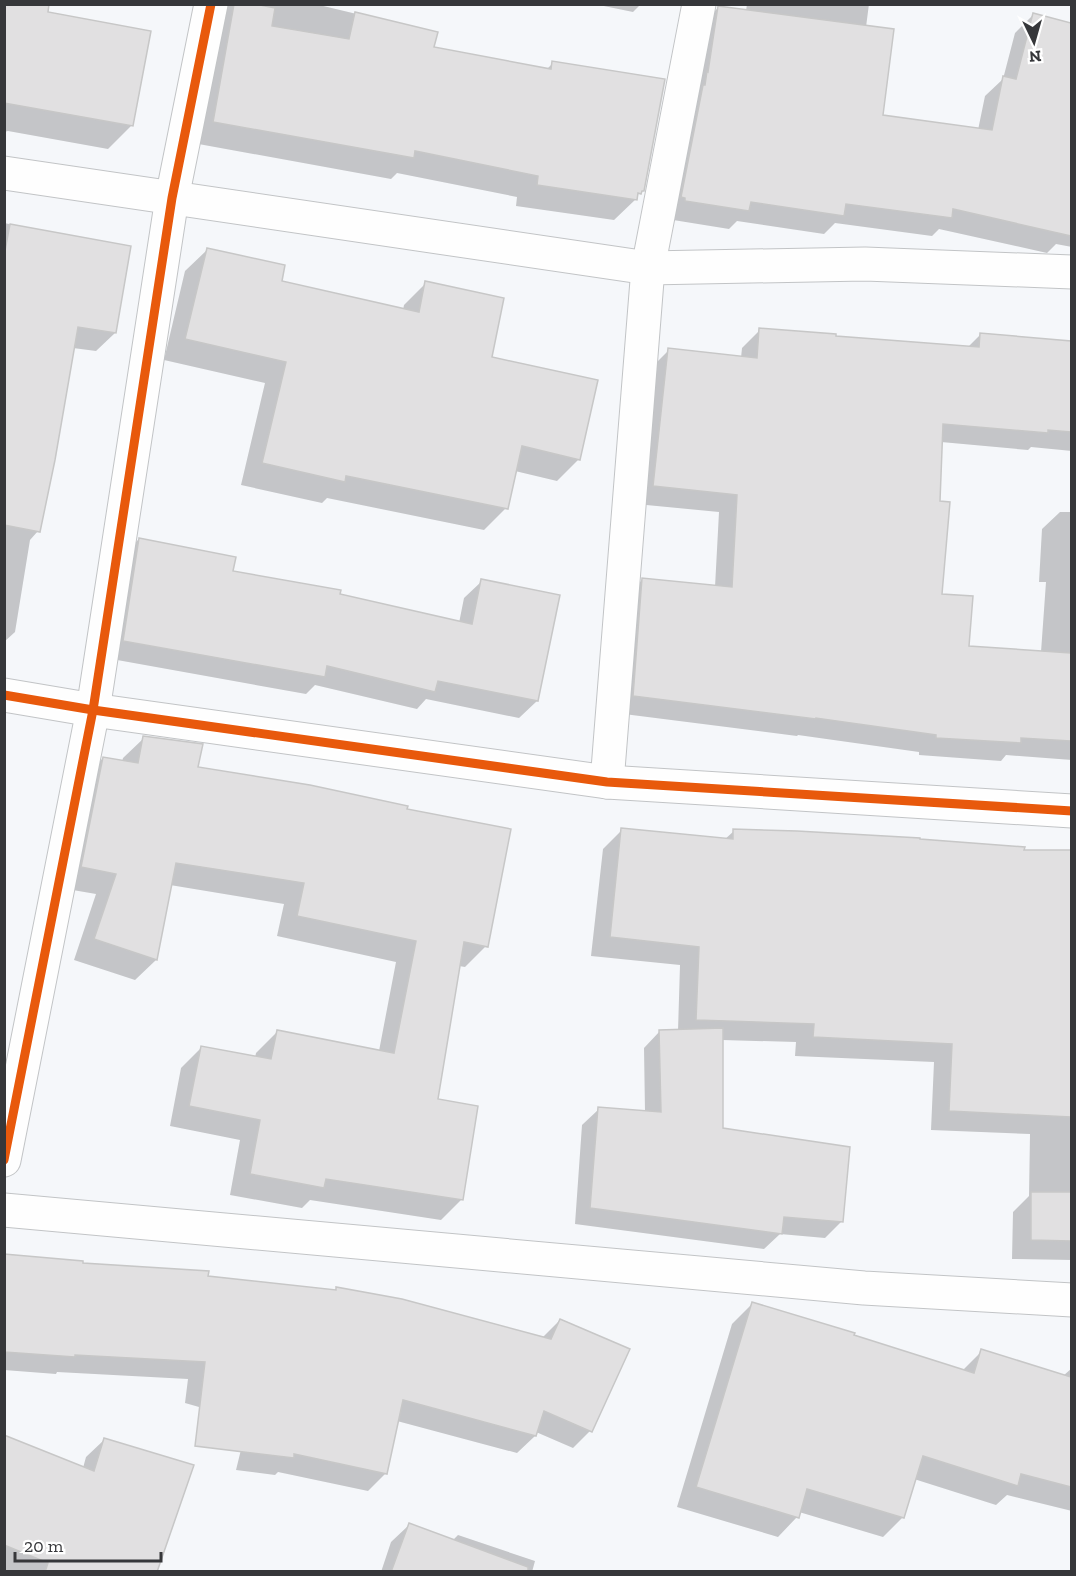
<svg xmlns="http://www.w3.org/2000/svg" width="1076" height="1576" font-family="'Zilla Slab',serif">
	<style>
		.shadow { fill: #0003 }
		.building { fill: #e1e0e1; stroke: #c7c7c7; stroke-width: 1.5 }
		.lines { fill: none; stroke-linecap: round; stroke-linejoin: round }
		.street-casing { stroke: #c2c4c6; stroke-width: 35 }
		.street { stroke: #fefefe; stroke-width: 33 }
		.cycleway-casing { stroke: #fff; stroke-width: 13 }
		.cycleway { stroke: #e8590c; stroke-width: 9 }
	</style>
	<rect width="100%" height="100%" fill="#f5f7fa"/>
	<g class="shadow">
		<path d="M 4,4 L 46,13 L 131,126 L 108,149 L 8,131 L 4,132 Z"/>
		<path d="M 222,4 L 315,4 L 436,33 L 432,48 L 546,70 L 553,63 L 642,190 L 636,196 L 636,199 L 614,220 L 516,206 L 517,197 L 397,173 L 391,179 L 193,143 Z"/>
		<path d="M 594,4 L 641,4 L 633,12 Z"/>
		<path d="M 747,4 L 869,4 L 866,27 L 882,116 L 978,130 L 985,96 L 1003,79 L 1015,33 L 1034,14 L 1072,24 L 1072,247 L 1056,244 L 1047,253 L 939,229 L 932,236 L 835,223 L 824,234 L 737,221 L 729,229 L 667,219 L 699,26 L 718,8 L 746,11 Z"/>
		<path d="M 4,223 L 129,247 L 115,333 L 96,351 L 73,348 L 38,531 L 30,540 L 15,632 L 4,642 Z"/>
		<path d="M 207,250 L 280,282 L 403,310 L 404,305 L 426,283 L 579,459 L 557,481 L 515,471 L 506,508 L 484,530 L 327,498 L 322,503 L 241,485 L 265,383 L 164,360 L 185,271 Z"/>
		<path d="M 760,330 L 834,338 L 967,348 L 980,335 L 1072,342 L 1072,451 L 1031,447 L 1028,450 L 941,442 L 938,502 L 940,595 L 967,647 L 1041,652 L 1046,582 L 1039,582 L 1042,529 L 1060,512 L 1072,512 L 1072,760 L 1006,755 L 1001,761 L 919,755 L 919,752 L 798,735 L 797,736 L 616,713 L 625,597 L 643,579 L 715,587 L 719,512 L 636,504 L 651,368 L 669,350 L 741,358 L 742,348 Z"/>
		<path d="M 139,539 L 231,572 L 338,595 L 459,623 L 464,598 L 482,581 L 537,701 L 519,718 L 426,699 L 417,709 L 315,685 L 306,694 L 106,658 L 121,557 Z"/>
		<path d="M 144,738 L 197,768 L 406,810 L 486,946 L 465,967 L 459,966 L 436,1100 L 462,1199 L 441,1220 L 310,1200 L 302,1208 L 230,1195 L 240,1140 L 170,1126 L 181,1068 L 202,1047 L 255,1058 L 256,1053 L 277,1032 L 379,1051 L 396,962 L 277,936 L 284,904 L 170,885 L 156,960 L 135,980 L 74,960 L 96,894 L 61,888 L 83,779 L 103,758 L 122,762 L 123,758 Z"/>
		<path d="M 622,830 L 724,840 L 734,831 L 1023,851 L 1072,852 L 1072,1260 L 1012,1259 L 1013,1212 L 1029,1196 L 1030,1134 L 931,1130 L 934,1062 L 795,1056 L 796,1042 L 722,1040 L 722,1130 L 842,1221 L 825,1238 L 780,1234 L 764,1249 L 575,1224 L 582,1125 L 599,1109 L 645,1112 L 644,1048 L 660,1031 L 678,1031 L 680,965 L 591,956 L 603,849 Z"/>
		<path d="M 4,1256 L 334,1292 L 337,1289 L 542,1338 L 560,1320 L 590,1431 L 573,1448 L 536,1432 L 535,1436 L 517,1453 L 397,1421 L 386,1473 L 368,1491 L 278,1472 L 275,1475 L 236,1470 L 248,1421 L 185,1403 L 188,1379 L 57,1372 L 56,1374 L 4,1370 Z"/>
		<path d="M 752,1304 L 962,1371 L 982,1351 L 1063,1376 L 1072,1368 L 1072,1511 L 1007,1495 L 996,1505 L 914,1479 L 903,1517 L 883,1537 L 799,1512 L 797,1517 L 778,1537 L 677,1507 L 732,1324 Z"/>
		<path d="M 4,1436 L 83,1468 L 86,1457 L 104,1440 L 155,1572 L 10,1572 L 4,1569 Z"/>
		<path d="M 409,1525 L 452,1541 L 458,1535 L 535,1561 L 532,1572 L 381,1572 L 391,1542 Z"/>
	</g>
	<g class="building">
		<path d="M 4,4 L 49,4 L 48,12 L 151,31 L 133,126 L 4,103 Z"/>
		<path d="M 234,4 L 255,4 L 275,8 L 272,26 L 349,39 L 355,12 L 438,32 L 434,47 L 551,69 L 552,61 L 665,79 L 644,191 L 642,191 L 641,194 L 638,193 L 637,200 L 537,185 L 538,176 L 415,151 L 414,158 L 213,122 Z"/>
		<path d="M 718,6 L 894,29 L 883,115 L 992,130 L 1003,76 L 1016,79 L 1033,13 L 1071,23 L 1071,236 L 953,209 L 952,218 L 846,204 L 844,216 L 751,202 L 749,211 L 685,201 L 685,198 L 681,197 L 703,85 L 705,85 L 707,71 L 708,72 Z"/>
		<path d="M 10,224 L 131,246 L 116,333 L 78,327 L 55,460 L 40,532 L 4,525 L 4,256 Z"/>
		<path d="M 207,248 L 285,265 L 282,281 L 419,312 L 425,281 L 504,298 L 492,357 L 598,380 L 580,460 L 522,446 L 508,509 L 346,476 L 345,482 L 262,463 L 286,362 L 185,339 Z"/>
		<path d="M 759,328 L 836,334 L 836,336 L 979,347 L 980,333 L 1071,341 L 1071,432 L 1048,430 L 1048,433 L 943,424 L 940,501 L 950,502 L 942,594 L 973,596 L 969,646 L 1071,653 L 1071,741 L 1021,738 L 1021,743 L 936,738 L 936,735 L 816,718 L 816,719 L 633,696 L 642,578 L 732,587 L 737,495 L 653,486 L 668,348 L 757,358 Z"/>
		<path d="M 139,538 L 236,557 L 233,571 L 341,590 L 340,594 L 472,624 L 481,579 L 560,595 L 538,701 L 438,681 L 435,692 L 327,666 L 325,677 L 123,641 Z"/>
		<path d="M 143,736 L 203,744 L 198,767 L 310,785 L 408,806 L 407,809 L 511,829 L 488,947 L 464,942 L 438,1099 L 478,1106 L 463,1200 L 326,1179 L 324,1188 L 250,1174 L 260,1120 L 189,1106 L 201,1046 L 271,1059 L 277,1030 L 394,1053 L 416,941 L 297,916 L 304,883 L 176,863 L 157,960 L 94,939 L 116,874 L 81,867 L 103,757 L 138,763 Z"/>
		<path d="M 621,828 L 733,839 L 733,829 L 797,831 L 920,838 L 920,839 L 1025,847 L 1024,850 L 1071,850 L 1071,1117 L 949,1111 L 952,1044 L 813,1037 L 814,1024 L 696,1020 L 699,947 L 610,937 Z"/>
		<path d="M 723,1028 L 723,1128 L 850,1147 L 843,1222 L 784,1217 L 782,1234 L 590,1208 L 598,1107 L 661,1112 L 659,1030 Z"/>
		<path d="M 1031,1192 L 1071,1192 L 1071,1241 L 1031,1240 Z"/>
		<path d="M 4,1254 L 83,1261 L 83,1263 L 209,1271 L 208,1276 L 336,1290 L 336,1287 L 402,1299 L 551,1339 L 560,1319 L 630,1349 L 592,1432 L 544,1411 L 536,1436 L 403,1400 L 387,1474 L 294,1454 L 294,1458 L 195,1446 L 205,1362 L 75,1355 L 75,1357 L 4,1352 Z"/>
		<path d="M 752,1302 L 855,1333 L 854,1335 L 974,1373 L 981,1349 L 1071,1377 L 1071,1487 L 1021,1474 L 1018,1486 L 923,1456 L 904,1518 L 807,1489 L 799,1518 L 696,1487 Z"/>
		<path d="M 4,1435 L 94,1471 L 104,1438 L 194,1465 L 157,1572 L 45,1572 L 48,1563 L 4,1545 Z"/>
		<path d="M 409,1523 L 528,1567 L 528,1572 L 391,1572 Z"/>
	</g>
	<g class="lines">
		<defs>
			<g id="street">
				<path d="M 4,173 L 648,268 L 865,264 L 1072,272"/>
				<path d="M 4,695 L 93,710 L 607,782 L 1072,811"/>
				<path d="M 607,782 L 648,268 L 699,4"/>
				<path d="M 4,1160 L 93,710 L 172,198 L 211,4"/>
				<path d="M 4,1210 L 864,1288 L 1072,1300"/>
			</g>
		</defs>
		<use href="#street" class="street-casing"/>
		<use href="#street" class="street"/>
		<defs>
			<g id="cycleway">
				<path d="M 4,695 L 93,710 L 607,782 L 1072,811"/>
				<path d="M 4,1160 L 93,710 L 172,198 L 211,4"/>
			</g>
		</defs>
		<use href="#cycleway" class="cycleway-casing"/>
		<use href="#cycleway" class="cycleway"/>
	</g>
	<rect width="1076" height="1576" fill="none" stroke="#36373a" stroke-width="12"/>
	<g transform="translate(1034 42) rotate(175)" stroke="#ffffff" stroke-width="4.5" paint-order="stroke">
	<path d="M0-4.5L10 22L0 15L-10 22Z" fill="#36373a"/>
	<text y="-9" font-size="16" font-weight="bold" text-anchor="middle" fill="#36373a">N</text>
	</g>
	<path d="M15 1552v9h146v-9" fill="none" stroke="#36373a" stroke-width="3"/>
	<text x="24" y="1552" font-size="18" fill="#36373a" stroke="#ffffff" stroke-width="4.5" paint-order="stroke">20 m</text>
</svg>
